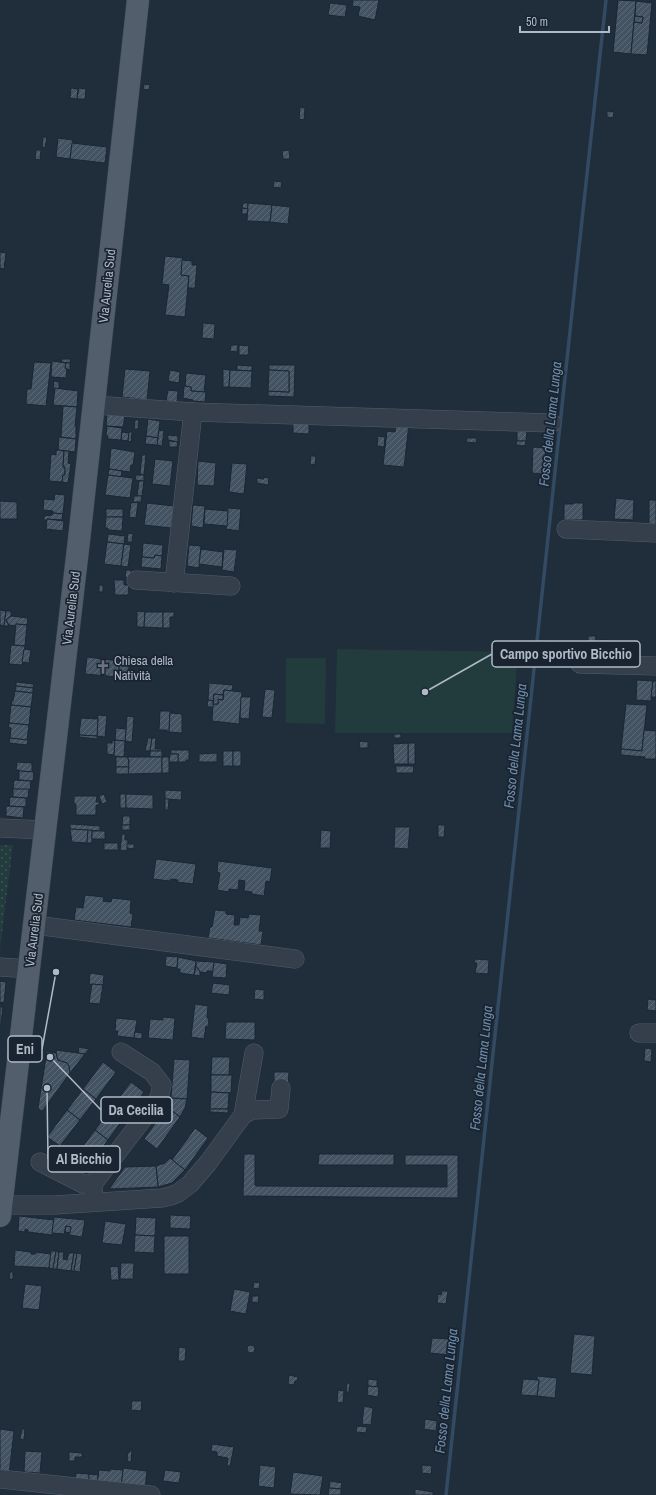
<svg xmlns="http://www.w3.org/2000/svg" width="656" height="1495" font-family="'Archivo Narrow',sans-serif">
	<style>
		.grass { fill: url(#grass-dots) }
		.pitch { fill: #223b3c }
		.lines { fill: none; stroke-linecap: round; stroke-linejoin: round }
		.stream { stroke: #334a63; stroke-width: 3.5 }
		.building { fill: url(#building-hatch); stroke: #1c2632 }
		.minor-casing { stroke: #525d69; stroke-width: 19 }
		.major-casing { stroke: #3e4854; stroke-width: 23 }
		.minor { stroke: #343f4b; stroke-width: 18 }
		.major { stroke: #525e6b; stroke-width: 22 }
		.labels { text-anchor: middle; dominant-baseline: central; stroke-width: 3.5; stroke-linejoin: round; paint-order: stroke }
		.street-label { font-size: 13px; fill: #afbac7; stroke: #1a2430 }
		.poi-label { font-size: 13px; fill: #afbac7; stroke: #1a2430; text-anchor: start }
		.water-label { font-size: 14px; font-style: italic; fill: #6e8dac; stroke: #1a2430 }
		.leader { fill: none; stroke: #afbac7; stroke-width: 1.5 }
		.callout-dot { fill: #afbac7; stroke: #1a2430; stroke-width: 1.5 }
		.callout { fill: #1a2430; stroke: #afbac7; stroke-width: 1.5 }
		.callout-label { font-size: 14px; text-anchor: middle; font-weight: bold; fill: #afbac7 }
	</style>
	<defs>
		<pattern id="grass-dots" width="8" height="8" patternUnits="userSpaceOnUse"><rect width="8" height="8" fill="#223b3c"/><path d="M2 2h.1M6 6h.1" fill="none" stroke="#405557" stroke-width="1.8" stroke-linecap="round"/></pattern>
		<pattern id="building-hatch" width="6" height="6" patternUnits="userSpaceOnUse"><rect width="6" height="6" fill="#445362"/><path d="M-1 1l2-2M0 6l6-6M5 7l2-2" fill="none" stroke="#5c6a77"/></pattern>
	</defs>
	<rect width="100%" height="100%" fill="#202d3b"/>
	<path class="grass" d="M 0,845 L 13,845 L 0,949 Z"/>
	<g class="pitch">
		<path d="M 337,649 L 518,652 L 512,733 L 335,733 Z"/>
		<path d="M 286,658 L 326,658 L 325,724 L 286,723 Z"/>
	</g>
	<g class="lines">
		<path class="stream" d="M 446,1495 L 576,275 L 606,0"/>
	</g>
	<g class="building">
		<path d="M 353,0 L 379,0 L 375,20 L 358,16 L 360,7 L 352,6 Z"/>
		<path d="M 618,0 L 636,1 L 631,54 L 613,52 Z"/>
		<path d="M 636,1 L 652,3 L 647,55 L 631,54 L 634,22 L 642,23 L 643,17 L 635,16 Z"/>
		<path d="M 330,3 L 347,5 L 345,17 L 328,15 Z"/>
		<path d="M 635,16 L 643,17 L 642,23 L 634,22 Z"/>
		<path d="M 144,84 L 150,85 L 149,90 L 143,89 Z"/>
		<path d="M 71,88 L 78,89 L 77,99 L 70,98 Z"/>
		<path d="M 79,88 L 86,89 L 85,99 L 77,99 Z"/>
		<path d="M 300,107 L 305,108 L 304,120 L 299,119 Z"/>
		<path d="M 607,111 L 614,112 L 613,118 L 607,117 Z"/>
		<path d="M 43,137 L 47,137 L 45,148 L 42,147 Z"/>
		<path d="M 58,138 L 73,140 L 70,159 L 56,157 Z"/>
		<path d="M 72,143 L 107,147 L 105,163 L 70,159 Z"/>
		<path d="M 36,150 L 41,150 L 40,160 L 35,159 Z"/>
		<path d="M 289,150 L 290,159 L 283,159 L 282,151 Z"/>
		<path d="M 274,181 L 282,182 L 281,188 L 273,187 Z"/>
		<path d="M 243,203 L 248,203 L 248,209 L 242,208 Z"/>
		<path d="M 248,203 L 272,205 L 270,222 L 247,221 Z"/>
		<path d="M 272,205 L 290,207 L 288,224 L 270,222 Z"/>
		<path d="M 242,208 L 248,209 L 247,214 L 242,214 Z"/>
		<path d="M 0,252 L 6,253 L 4,269 L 0,268 Z"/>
		<path d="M 165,256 L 183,258 L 181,275 L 189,276 L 185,317 L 165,315 L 169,285 L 162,284 Z"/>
		<path d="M 182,260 L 192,261 L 192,265 L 197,265 L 195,288 L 188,288 L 189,276 L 181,275 Z"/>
		<path d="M 203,323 L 215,324 L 214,339 L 202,338 Z"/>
		<path d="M 231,345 L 238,345 L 237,352 L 230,351 Z"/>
		<path d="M 239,345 L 249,346 L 248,355 L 239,355 Z"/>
		<path d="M 62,359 L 71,359 L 70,363 L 61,362 Z"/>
		<path d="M 52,361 L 66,363 L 65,368 L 67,368 L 66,378 L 51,377 Z"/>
		<path d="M 34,362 L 51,363 L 46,406 L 26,404 L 27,389 L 31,389 Z"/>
		<path d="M 66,363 L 70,363 L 70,370 L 65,368 Z"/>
		<path d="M 237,365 L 252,366 L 252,371 L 237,370 Z"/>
		<path d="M 269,365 L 295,365 L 294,397 L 268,396 L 268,391 L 289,392 L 289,371 L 269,370 Z"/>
		<path d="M 125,369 L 150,371 L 147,400 L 122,397 Z"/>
		<path d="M 223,369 L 230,370 L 229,387 L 223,387 Z"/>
		<path d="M 170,370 L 180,372 L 179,383 L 168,381 Z"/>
		<path d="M 230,370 L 252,371 L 251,388 L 229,387 Z"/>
		<path d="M 269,370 L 289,371 L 289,392 L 268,391 Z"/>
		<path d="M 186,373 L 206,375 L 204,392 L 191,391 L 191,387 L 185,387 Z"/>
		<path d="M 54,381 L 59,382 L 59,389 L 55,388 L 53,390 Z"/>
		<path d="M 184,386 L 191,387 L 191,391 L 206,392 L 205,402 L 193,401 L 193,400 L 183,398 Z"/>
		<path d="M 55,388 L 78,391 L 77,407 L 53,405 Z"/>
		<path d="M 168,390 L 178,391 L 177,402 L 166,401 Z"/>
		<path d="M 63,406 L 77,407 L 75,426 L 76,426 L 76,439 L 61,437 Z"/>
		<path d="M 107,414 L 125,416 L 123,427 L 106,426 Z"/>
		<path d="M 148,419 L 160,421 L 158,438 L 146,436 Z"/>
		<path d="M 135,420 L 139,420 L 138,429 L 134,429 Z"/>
		<path d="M 293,423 L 309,423 L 309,434 L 293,433 Z"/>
		<path d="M 396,423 L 409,424 L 404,467 L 383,465 L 387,431 L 395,432 Z"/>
		<path d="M 107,426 L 122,428 L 121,440 L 108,439 L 108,436 L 106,436 Z"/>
		<path d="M 159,430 L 164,431 L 162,446 L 157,445 Z"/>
		<path d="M 517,431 L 527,431 L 526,441 L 517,441 Z"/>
		<path d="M 122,432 L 129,433 L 128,441 L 121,440 Z"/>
		<path d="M 129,432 L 132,432 L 131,442 L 128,441 Z"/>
		<path d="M 168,435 L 178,436 L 178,442 L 168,440 Z"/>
		<path d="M 146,436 L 158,438 L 157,445 L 145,444 Z"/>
		<path d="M 378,436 L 385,437 L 384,447 L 377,446 Z"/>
		<path d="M 59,437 L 76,439 L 75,452 L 58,450 Z"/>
		<path d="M 467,438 L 477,438 L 476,443 L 466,442 Z"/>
		<path d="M 169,441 L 178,442 L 177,447 L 169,447 Z"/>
		<path d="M 517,441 L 526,441 L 525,446 L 516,445 Z"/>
		<path d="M 533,447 L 546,448 L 543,474 L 532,473 Z"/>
		<path d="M 111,448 L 135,452 L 133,465 L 131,465 L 130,472 L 109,469 Z"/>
		<path d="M 58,450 L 64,451 L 63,467 L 65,467 L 65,475 L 63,475 L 62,482 L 49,481 L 51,454 L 56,455 L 56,451 Z"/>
		<path d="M 64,451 L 69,451 L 68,463 L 71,464 L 68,483 L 62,482 L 63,475 L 65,475 L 65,467 L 63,467 Z"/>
		<path d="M 142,455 L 146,455 L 144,475 L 140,474 Z"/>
		<path d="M 311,456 L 316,456 L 315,465 L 310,464 Z"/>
		<path d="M 155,459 L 173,461 L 170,486 L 152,484 Z"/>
		<path d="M 198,461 L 216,463 L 214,486 L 197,485 Z"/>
		<path d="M 232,463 L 247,464 L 244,494 L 229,492 Z"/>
		<path d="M 109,469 L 122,471 L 121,477 L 108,475 Z"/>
		<path d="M 108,475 L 133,478 L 130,498 L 105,495 Z"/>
		<path d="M 136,475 L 144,475 L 144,481 L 135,480 Z"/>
		<path d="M 264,477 L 269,478 L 268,485 L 257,483 L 257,478 L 264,479 Z"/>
		<path d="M 139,481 L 144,481 L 142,496 L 137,496 Z"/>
		<path d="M 55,494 L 65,495 L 63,514 L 53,513 L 53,511 L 43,510 L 44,499 L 54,500 Z"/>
		<path d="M 134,496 L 142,496 L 141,502 L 133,502 Z"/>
		<path d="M 616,498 L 634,500 L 633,520 L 614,519 Z"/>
		<rect x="649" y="500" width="7" height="24"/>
		<path d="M 0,501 L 17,502 L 17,519 L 0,519 Z"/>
		<path d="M 138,502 L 136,518 L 129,517 L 131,503 Z"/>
		<path d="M 147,503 L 174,506 L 171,528 L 144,525 Z"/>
		<path d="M 573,503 L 583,503 L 583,520 L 564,520 L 564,504 L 573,504 Z"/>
		<path d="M 193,505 L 205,506 L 203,528 L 191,526 Z"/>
		<path d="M 228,508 L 241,509 L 239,531 L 226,529 Z"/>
		<rect x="106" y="509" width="17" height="8"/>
		<path d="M 205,509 L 228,511 L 227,526 L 204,524 Z"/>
		<path d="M 53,513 L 63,514 L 62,520 L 47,519 L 47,520 L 44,520 L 44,516 L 52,515 Z"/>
		<path d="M 106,517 L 123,517 L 122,531 L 108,530 L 108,528 L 105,528 Z"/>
		<path d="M 47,519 L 64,521 L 63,531 L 46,529 Z"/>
		<path d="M 128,533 L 133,534 L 132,542 L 127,542 Z"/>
		<path d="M 108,534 L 125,536 L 124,544 L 107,542 Z"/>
		<path d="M 107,542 L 124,544 L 121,566 L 104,564 Z"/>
		<path d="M 143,543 L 163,545 L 162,556 L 155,555 L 154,558 L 142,557 Z"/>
		<path d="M 124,544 L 131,545 L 128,567 L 121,566 Z"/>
		<path d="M 189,545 L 201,546 L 199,568 L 187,566 Z"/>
		<path d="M 201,549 L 223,552 L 222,567 L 199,564 Z"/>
		<path d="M 224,549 L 237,550 L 234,572 L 222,570 Z"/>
		<path d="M 155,555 L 162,556 L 161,569 L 141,567 L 142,557 L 154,558 Z"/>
		<path d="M 126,570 L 131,570 L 130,578 L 125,577 Z"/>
		<path d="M 114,580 L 124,580 L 124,585 L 129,585 L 128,595 L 115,595 Z"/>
		<rect x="99" y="585" width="4" height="7"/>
		<path d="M 0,610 L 6,611 L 4,626 L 0,625 Z"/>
		<path d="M 6,611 L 11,611 L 11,616 L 6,620 L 9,626 L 4,626 Z"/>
		<path d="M 137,611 L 145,612 L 144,627 L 137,627 Z"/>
		<path d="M 145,612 L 163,612 L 163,628 L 144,627 Z"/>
		<path d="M 163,612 L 174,612 L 174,617 L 170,617 L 170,628 L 163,628 Z"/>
		<path d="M 11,616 L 28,618 L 27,625 L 16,624 L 16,626 L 9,625 L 6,620 Z"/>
		<path d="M 16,624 L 27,625 L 25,646 L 14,645 Z"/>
		<path d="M 588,636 L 596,636 L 595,645 L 588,644 Z"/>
		<path d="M 553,640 L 562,642 L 561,653 L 552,651 Z"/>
		<path d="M 600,640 L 611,640 L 610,657 L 604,657 L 604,650 L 600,650 Z"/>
		<path d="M 11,645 L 25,646 L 22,665 L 9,664 Z"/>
		<path d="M 24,649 L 31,650 L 29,663 L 22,662 Z"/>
		<path d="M 87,657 L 120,661 L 118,677 L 85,674 Z"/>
		<path d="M 120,660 L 130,660 L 127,682 L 122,682 L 122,678 L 118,677 Z"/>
		<path d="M 637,680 L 653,681 L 651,701 L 636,700 Z"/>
		<path d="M 653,681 L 656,681 L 656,697 L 651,697 Z"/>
		<path d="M 16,682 L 34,684 L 33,688 L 16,686 Z"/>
		<path d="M 209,683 L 233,685 L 232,691 L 224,690 L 223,695 L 214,694 L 213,701 L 208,700 Z"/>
		<path d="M 16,686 L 33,688 L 33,693 L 15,691 Z"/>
		<path d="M 265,689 L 275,690 L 272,718 L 262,717 Z"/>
		<path d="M 224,690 L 242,692 L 239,724 L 212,721 L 213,704 L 218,704 L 218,699 L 223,700 Z"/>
		<path d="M 15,691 L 33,693 L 31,707 L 11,705 L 12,701 L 13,701 Z"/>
		<path d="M 214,694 L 223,695 L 223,700 L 218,699 L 218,704 L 213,704 Z"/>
		<path d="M 241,697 L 251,697 L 249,719 L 240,718 Z"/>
		<path d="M 208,700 L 213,701 L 213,707 L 207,707 Z"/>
		<path d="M 626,704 L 647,705 L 642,751 L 621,749 Z"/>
		<path d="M 11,705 L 31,707 L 29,725 L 9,723 Z"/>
		<path d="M 160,711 L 170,711 L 169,732 L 167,732 L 167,730 L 159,730 Z"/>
		<path d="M 170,713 L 182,714 L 182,733 L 169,732 Z"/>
		<path d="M 98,715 L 107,716 L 105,737 L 97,736 Z"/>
		<path d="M 127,716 L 134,717 L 132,742 L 125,741 Z"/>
		<path d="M 81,718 L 98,719 L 97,736 L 79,735 Z"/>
		<path d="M 9,723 L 29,725 L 27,740 L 10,738 L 11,728 L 8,727 Z"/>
		<path d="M 116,728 L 126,729 L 125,741 L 115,740 Z"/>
		<path d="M 644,730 L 656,731 L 656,759 L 645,759 L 645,757 L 621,755 L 621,749 L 642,751 Z"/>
		<rect x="394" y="734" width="7" height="4"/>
		<path d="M 79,735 L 97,736 L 97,739 L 79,737 Z"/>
		<path d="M 10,738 L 28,740 L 27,745 L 9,743 Z"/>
		<path d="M 148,738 L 152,738 L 150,751 L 145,751 Z"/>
		<path d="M 152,738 L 156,738 L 155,749 L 162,749 L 162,751 L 150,751 Z"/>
		<path d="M 115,740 L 114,755 L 107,754 L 107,743 L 112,743 L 112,741 Z"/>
		<path d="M 115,740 L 125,741 L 124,757 L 114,756 Z"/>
		<path d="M 360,741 L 368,742 L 368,748 L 359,748 Z"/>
		<rect x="408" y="743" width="7" height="21"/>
		<path d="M 408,743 L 408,764 L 394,764 L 393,744 Z"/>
		<path d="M 171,750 L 189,750 L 189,760 L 186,760 L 186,762 L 178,762 L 178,754 L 171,754 Z"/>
		<rect x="150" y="751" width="12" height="6"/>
		<rect x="223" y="751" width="10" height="15"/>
		<rect x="233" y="751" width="8" height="15"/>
		<path d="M 217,753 L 217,762 L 199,762 L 199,754 Z"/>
		<path d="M 170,754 L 178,754 L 178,762 L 169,762 Z"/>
		<path d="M 116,757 L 128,757 L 129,767 L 116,767 Z"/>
		<path d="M 128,757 L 162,757 L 162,773 L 128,774 L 129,760 L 128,759 Z"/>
		<rect x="162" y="757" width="7" height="16"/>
		<path d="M 17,762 L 32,763 L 32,772 L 19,771 L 19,770 L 16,770 Z"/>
		<path d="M 396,766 L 414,766 L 413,773 L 396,773 Z"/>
		<path d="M 116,767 L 129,767 L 128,774 L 116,774 Z"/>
		<path d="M 19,771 L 34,772 L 33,781 L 19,780 Z"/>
		<path d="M 14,780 L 31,781 L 30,790 L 13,789 Z"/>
		<path d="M 13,789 L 29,789 L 28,798 L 13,797 Z"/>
		<path d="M 165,790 L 182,791 L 181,800 L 165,799 Z"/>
		<path d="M 104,794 L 107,802 L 102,804 L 99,796 Z"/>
		<rect x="120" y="794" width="6" height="14"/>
		<path d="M 126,794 L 153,795 L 153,809 L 126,808 Z"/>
		<path d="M 74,796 L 97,796 L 96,802 L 99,802 L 99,805 L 96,805 L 96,815 L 76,815 L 76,804 L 74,804 Z"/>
		<path d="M 10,797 L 26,798 L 26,807 L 9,806 Z"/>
		<path d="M 165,799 L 169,799 L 168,810 L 165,810 Z"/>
		<path d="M 6,806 L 24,807 L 23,818 L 6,816 Z"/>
		<path d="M 123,816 L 130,816 L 130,825 L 122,825 Z"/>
		<path d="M 70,824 L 100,826 L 100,831 L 70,829 Z"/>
		<rect x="122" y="825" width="8" height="5"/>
		<path d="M 438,825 L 445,825 L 444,837 L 438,837 Z"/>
		<path d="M 395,827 L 410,827 L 408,849 L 394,848 Z"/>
		<path d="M 70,829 L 88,830 L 87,843 L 72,842 Z"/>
		<path d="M 88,830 L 92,830 L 92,843 L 87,843 Z"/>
		<path d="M 321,830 L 331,831 L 330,848 L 320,848 Z"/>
		<rect x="92" y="831" width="13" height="8"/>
		<path d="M 122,834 L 125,834 L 125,840 L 128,840 L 127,851 L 120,850 Z"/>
		<rect x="104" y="843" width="14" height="7"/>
		<path d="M 127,844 L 134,844 L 134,849 L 127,848 Z"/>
		<path d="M 156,859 L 196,864 L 193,884 L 177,882 L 178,880 L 171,879 L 170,881 L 153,879 Z"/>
		<path d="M 218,861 L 272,868 L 270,882 L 266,881 L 264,896 L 252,894 L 252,892 L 244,891 L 245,881 L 239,880 L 238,890 L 229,889 L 229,892 L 217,890 L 220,873 L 217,872 Z"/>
		<path d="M 85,895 L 104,897 L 103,901 L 111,902 L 112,898 L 131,900 L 130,913 L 133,914 L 131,927 L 74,920 L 76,907 L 83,908 Z"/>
		<path d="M 215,910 L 226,911 L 226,914 L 235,915 L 234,925 L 239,925 L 240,917 L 248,918 L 249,914 L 261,915 L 259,931 L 263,931 L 261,945 L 208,938 L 210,927 L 212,927 Z"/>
		<path d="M 166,956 L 178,957 L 177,968 L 165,966 Z"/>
		<path d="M 178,957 L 196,961 L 194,975 L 180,973 L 180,969 L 177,969 Z"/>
		<path d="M 475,959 L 489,960 L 488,974 L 475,973 L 477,963 L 474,963 Z"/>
		<path d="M 196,961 L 214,962 L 213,971 L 207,971 L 207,973 L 200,972 L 196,966 Z"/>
		<path d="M 214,962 L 227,964 L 226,978 L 212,977 Z"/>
		<path d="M 196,966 L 200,972 L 200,976 L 194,975 Z"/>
		<path d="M 90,973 L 104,975 L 103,985 L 89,984 Z"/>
		<path d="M 0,981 L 6,982 L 4,1003 L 0,1002 Z"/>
		<path d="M 213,983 L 230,985 L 229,995 L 211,993 Z"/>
		<path d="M 92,984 L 103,985 L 100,1004 L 89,1003 Z"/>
		<path d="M 255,989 L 264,990 L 264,1000 L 254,999 Z"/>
		<path d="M 648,999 L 656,1000 L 656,1011 L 647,1010 Z"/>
		<path d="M 195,1004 L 208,1006 L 207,1018 L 209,1018 L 208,1027 L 206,1026 L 204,1039 L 191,1037 Z"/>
		<path d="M 0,1007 L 3,1007 L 1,1025 L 0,1025 Z"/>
		<path d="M 163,1017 L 175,1018 L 173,1040 L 148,1038 L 150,1019 L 163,1020 Z"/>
		<path d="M 116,1018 L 137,1020 L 134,1038 L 117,1036 L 118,1031 L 115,1031 Z"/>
		<path d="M 226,1022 L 255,1022 L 255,1040 L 225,1039 Z"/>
		<path d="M 135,1032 L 142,1033 L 142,1039 L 134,1038 Z"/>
		<path d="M 79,1047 L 89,1049 L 85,1054 L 78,1053 Z"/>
		<path d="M 645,1048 L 652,1049 L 651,1062 L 644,1061 Z"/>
		<path d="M 56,1050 L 78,1053 L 85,1054 L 70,1073 L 68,1065 L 57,1059 Z"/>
		<path d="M 47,1051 L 56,1053 L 58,1060 L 67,1063 L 69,1066 L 70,1073 L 43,1110 L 41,1111 L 38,1108 Z"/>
		<path d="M 212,1057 L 230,1057 L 229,1075 L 211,1075 Z"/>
		<path d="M 174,1059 L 190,1060 L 187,1099 L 171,1098 Z"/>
		<path d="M 103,1062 L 116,1072 L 96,1099 L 83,1089 Z"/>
		<path d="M 274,1072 L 289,1072 L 288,1086 L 274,1085 Z"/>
		<path d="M 211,1075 L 232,1075 L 231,1093 L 211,1092 Z"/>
		<path d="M 131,1082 L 144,1092 L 123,1119 L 110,1110 Z"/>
		<path d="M 83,1089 L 96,1099 L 80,1120 L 67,1110 Z"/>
		<path d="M 211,1092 L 229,1093 L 228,1109 L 210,1109 Z"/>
		<path d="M 171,1098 L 187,1099 L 185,1108 L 180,1117 L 167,1107 Z"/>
		<path d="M 167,1107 L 180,1117 L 157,1149 L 144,1139 Z"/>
		<path d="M 210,1109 L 228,1109 L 228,1113 L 210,1112 Z"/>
		<path d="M 67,1110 L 80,1120 L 60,1146 L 47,1137 Z"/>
		<path d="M 110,1110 L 123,1119 L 108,1140 L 95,1130 Z"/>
		<path d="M 195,1128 L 208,1138 L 185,1170 L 172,1160 Z"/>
		<path d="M 95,1130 L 108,1140 L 88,1167 L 75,1157 Z"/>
		<path d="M 244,1154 L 255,1154 L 255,1185 L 256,1186 L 447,1187 L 447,1165 L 405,1165 L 405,1155 L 458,1155 L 458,1198 L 243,1196 Z"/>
		<path d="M 319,1154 L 394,1154 L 394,1165 L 318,1165 Z"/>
		<path d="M 170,1158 L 185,1170 L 172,1183 L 158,1187 L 156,1166 L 165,1163 Z"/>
		<path d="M 156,1166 L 158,1187 L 109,1189 L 125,1167 Z"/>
		<path d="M 170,1215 L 191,1216 L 190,1229 L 170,1228 Z"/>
		<path d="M 19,1216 L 54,1220 L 52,1235 L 28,1232 L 28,1230 L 25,1229 L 25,1232 L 18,1231 Z"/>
		<path d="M 54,1217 L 85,1220 L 82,1237 L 69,1235 L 71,1227 L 66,1226 L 64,1234 L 52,1233 Z"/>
		<path d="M 136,1217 L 156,1218 L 155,1236 L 135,1235 Z"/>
		<path d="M 105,1221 L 126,1224 L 122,1245 L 102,1243 Z"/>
		<path d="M 66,1226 L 71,1227 L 70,1233 L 65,1232 Z"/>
		<path d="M 135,1235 L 155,1236 L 154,1253 L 134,1252 Z"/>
		<rect x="164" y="1236" width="25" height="38"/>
		<path d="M 15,1250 L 31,1252 L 31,1254 L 36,1254 L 36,1252 L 51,1254 L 49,1268 L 14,1266 Z"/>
		<path d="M 51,1251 L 56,1251 L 53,1269 L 49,1268 Z"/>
		<path d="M 56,1251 L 59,1252 L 57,1269 L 53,1269 Z"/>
		<path d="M 59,1252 L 64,1252 L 63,1259 L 67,1260 L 69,1253 L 74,1253 L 71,1271 L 57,1269 Z"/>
		<path d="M 74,1253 L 77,1253 L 74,1271 L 71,1271 Z"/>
		<path d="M 77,1253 L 82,1254 L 80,1272 L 74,1271 Z"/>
		<path d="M 121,1263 L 134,1263 L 133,1279 L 120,1279 Z"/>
		<path d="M 118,1266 L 119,1280 L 111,1280 L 110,1267 Z"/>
		<path d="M 10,1272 L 13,1272 L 13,1279 L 9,1279 Z"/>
		<path d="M 254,1282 L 260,1283 L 259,1289 L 253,1288 Z"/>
		<path d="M 25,1284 L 42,1286 L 39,1310 L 22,1308 Z"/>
		<path d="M 234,1289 L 250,1292 L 246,1314 L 230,1311 Z"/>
		<path d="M 442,1291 L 448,1291 L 446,1304 L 437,1303 L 438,1294 L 441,1295 Z"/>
		<path d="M 252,1296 L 259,1296 L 258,1303 L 252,1302 Z"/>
		<path d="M 574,1334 L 595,1336 L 592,1375 L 570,1373 Z"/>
		<path d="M 432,1338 L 450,1339 L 449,1355 L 430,1353 Z"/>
		<circle cx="251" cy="1349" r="4"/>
		<path d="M 179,1347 L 186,1348 L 185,1361 L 178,1361 Z"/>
		<path d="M 289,1375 L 298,1377 L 297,1381 L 295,1381 L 294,1385 L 288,1384 Z"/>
		<path d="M 537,1376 L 557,1378 L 555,1398 L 537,1396 L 539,1380 L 537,1380 Z"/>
		<path d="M 368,1379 L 377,1380 L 377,1387 L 368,1386 Z"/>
		<path d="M 523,1379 L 539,1380 L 537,1396 L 521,1395 Z"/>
		<path d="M 347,1383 L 350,1383 L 349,1392 L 346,1392 Z"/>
		<path d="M 368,1386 L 379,1387 L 378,1397 L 367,1395 Z"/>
		<path d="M 338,1390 L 344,1391 L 343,1403 L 337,1402 Z"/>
		<path d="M 132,1401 L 142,1401 L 141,1411 L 131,1410 Z"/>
		<path d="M 364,1406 L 373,1408 L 371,1425 L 362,1424 Z"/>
		<path d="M 425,1419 L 437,1421 L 436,1431 L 424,1429 Z"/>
		<path d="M 357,1426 L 367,1427 L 366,1433 L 356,1432 Z"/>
		<path d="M 0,1429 L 14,1431 L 9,1475 L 0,1474 Z"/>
		<path d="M 22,1429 L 25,1429 L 24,1440 L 20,1439 Z"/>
		<path d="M 212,1444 L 234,1447 L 230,1466 L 227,1466 L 228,1458 L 217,1456 L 217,1452 L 211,1451 Z"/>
		<path d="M 130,1450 L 132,1450 L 131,1462 L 127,1461 L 128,1452 L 130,1452 Z"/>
		<path d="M 25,1451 L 42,1452 L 40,1473 L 24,1472 Z"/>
		<path d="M 69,1452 L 82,1453 L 82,1457 L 75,1457 L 75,1461 L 69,1461 Z"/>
		<path d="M 260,1465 L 276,1467 L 274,1488 L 258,1486 Z"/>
		<path d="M 422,1465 L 432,1466 L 431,1474 L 422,1473 Z"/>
		<path d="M 123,1468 L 147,1471 L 145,1489 L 121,1486 Z"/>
		<path d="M 110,1469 L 123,1470 L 121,1486 L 97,1484 L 99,1470 L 110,1471 Z"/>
		<path d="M 165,1470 L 181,1472 L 179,1483 L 163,1481 Z"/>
		<path d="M 293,1472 L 323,1476 L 320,1495 L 290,1494 Z"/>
		<path d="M 76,1473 L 89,1474 L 89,1483 L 75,1482 Z"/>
		<path d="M 89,1474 L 98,1475 L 97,1484 L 89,1483 Z"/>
		<path d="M 330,1481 L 342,1483 L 341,1489 L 329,1488 Z"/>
		<path d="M 329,1488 L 341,1489 L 341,1495 L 328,1495 Z"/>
		<path d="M 415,1489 L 433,1492 L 433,1495 L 415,1495 Z"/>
	</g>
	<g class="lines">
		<defs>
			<g id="minor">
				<path d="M 94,405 L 193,412 L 174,583"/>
				<path d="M 193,412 L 552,423"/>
				<path d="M 566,529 L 656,533"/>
				<path d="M 136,580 L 231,586"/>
				<path d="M 580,664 L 656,666"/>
				<path d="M 0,828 L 45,830"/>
				<path d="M 35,925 L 295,959"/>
				<path d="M 0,967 L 29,969"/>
				<path d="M 639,1033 L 656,1033"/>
				<path d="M 243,1115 L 252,1110 L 279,1109 L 281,1088"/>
				<path d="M 40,1162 L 83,1184 L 93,1184"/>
				<path d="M 94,1202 L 93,1184 L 159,1098 L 162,1085 L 152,1072 L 121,1052"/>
				<path d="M 1,1205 L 55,1205 L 162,1198 L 171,1196 L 178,1193 L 190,1184 L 208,1163 L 243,1115 L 254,1053"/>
				<path d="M 0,1479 L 151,1495"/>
			</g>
			<path id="major" d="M 0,1216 L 79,540 L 138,0"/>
		</defs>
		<use href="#minor" class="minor-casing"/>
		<use href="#major" class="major-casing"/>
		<use href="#minor" class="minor"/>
		<use href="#major" class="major"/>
	</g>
	<defs>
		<symbol id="church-bare" viewBox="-9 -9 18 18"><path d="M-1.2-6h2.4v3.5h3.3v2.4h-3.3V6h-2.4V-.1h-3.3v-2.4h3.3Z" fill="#6b7280" stroke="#1a2430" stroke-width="2.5" paint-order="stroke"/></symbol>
	</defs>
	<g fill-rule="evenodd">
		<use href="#church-bare" x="93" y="657" width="20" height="20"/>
	</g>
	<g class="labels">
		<g class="street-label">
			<text transform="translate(107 286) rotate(-84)">Via Aurelia Sud</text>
			<text transform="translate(71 608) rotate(-83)">Via Aurelia Sud</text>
			<text transform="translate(34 930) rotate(-83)">Via Aurelia Sud</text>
		</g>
		<g class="poi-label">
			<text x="114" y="660">Chiesa della<tspan x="114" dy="15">Natività</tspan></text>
		</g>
		<g class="water-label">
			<text transform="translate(550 424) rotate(-84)">Fosso della Lama Lunga</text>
			<text transform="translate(515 746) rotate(-84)">Fosso della Lama Lunga</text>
			<text transform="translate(481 1068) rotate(-84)">Fosso della Lama Lunga</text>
			<text transform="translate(446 1391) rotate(-84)">Fosso della Lama Lunga</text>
		</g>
	</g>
	<path class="leader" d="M425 692L492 654M56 972L42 1049M50 1057L101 1110M47 1088L48 1159"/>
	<g class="callout-dot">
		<circle cx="425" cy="692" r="4"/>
		<circle cx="56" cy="972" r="4"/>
		<circle cx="50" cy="1057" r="4"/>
		<circle cx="47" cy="1088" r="4"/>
	</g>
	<g class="callout">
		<rect x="492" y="641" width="148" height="26" rx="4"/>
		<rect x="8" y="1036" width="34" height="26" rx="4"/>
		<rect x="101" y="1097" width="71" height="26" rx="4"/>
		<rect x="48" y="1146" width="72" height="26" rx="4"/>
	</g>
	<g class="callout-label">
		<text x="566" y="659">Campo sportivo Bicchio</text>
		<text x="25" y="1054">Eni</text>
		<text x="136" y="1115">Da Cecilia</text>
		<text x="84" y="1164">Al Bicchio</text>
	</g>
	<path d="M520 26v6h89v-6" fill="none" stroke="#afbac7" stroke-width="2"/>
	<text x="526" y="26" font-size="12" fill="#afbac7" stroke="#1a2430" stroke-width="3" paint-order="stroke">50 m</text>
</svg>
